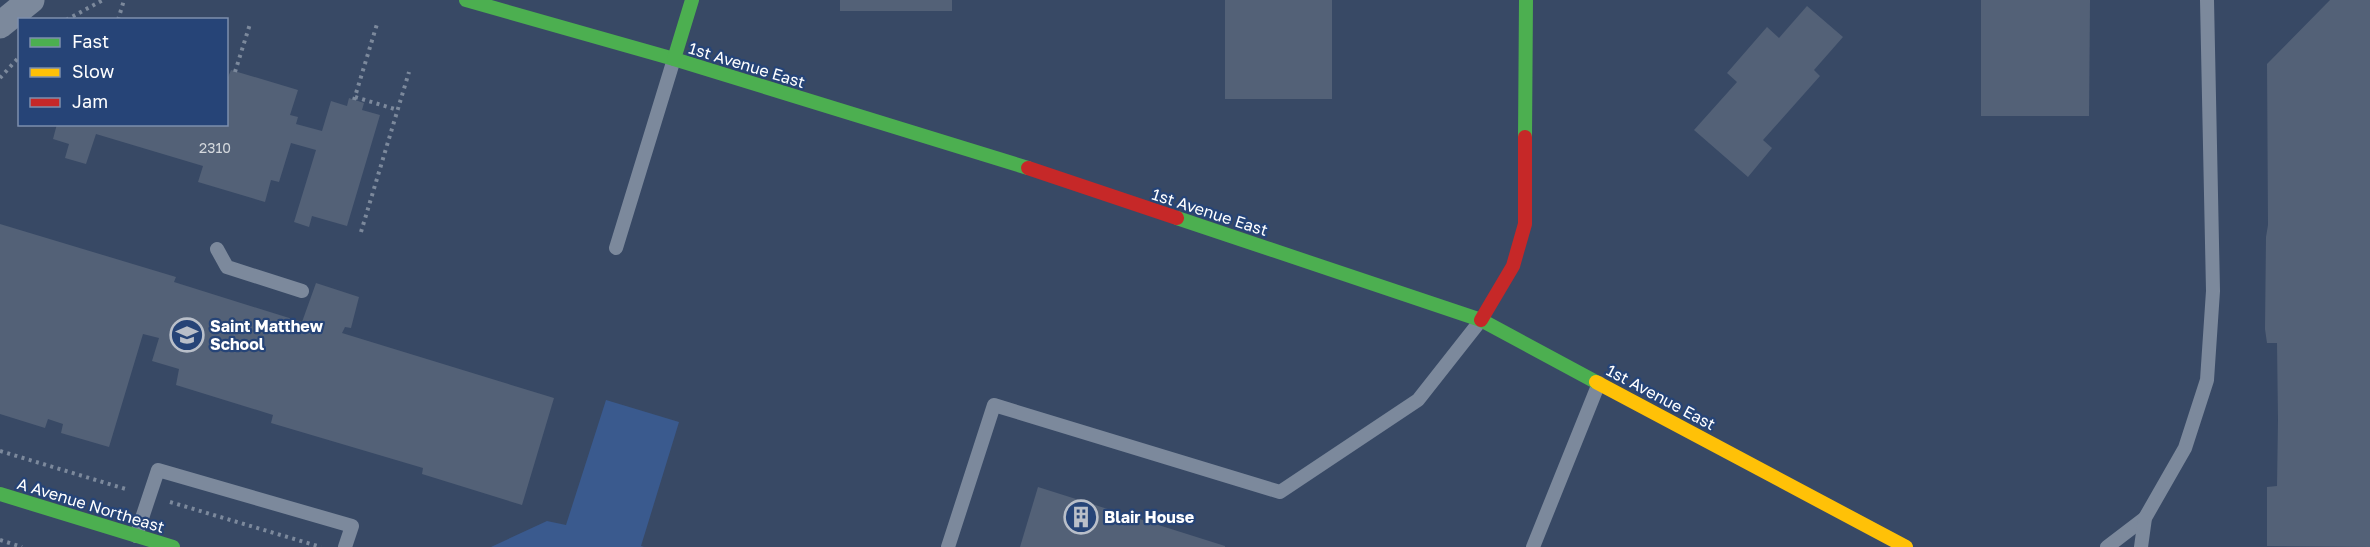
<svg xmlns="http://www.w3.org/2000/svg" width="2370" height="547" font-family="'Golos Text',sans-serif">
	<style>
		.green { fill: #3a5a8e }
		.building { fill: #536177 }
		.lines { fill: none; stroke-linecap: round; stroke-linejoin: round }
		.path { stroke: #7c899c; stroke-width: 4; stroke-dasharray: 3 4.5; stroke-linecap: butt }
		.lane { stroke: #7c899c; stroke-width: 14 }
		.street { stroke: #7c899c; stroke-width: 27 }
		.fast { stroke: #4caf50; stroke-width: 14 }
		.slow { stroke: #ffc107; stroke-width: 14 }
		.jam { stroke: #c62828; stroke-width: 14 }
		.labels { text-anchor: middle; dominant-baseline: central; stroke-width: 4.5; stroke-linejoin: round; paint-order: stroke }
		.number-label { font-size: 14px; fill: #d4d8dd }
		.street-label { font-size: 16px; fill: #fff; stroke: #264477 }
		.poi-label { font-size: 16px; font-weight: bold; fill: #fff; stroke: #264477; text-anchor: start }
	</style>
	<rect width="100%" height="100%" fill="#384965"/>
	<path class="green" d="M 606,400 L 679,422 L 641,546 L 644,547 L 491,547 L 547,521 L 566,525 Z"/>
	<g class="building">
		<rect x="840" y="0" width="112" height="11"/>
		<rect x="1225" y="0" width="107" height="99"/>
		<path d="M 1981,0 L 2090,0 L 2089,116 L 1981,116 Z"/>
		<path d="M 2330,0 L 2370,0 L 2370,547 L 2267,546 L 2267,487 L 2277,486 L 2278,420 L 2277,343 L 2267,343 L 2265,329 L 2266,237 L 2268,225 L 2267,64 Z"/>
		<path d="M 1807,6 L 1843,37 L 1814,70 L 1820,76 L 1763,140 L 1772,148 L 1748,177 L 1694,130 L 1737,82 L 1727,73 L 1767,27 L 1779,38 Z"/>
		<path d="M 231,70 L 298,90 L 290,115 L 298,117 L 296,124 L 322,131 L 331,101 L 347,106 L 349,98 L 364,103 L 362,110 L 380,115 L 347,226 L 312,216 L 309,227 L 294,222 L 316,150 L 291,143 L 279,182 L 271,180 L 265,202 L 198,182 L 203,166 L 96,134 L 86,164 L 65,158 L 69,144 L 53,139 L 57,124 L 226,124 L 226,82 Z"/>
		<path d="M 0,224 L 176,277 L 174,282 L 302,322 L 316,283 L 359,297 L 351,328 L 345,327 L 342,333 L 554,398 L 522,505 L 422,474 L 423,468 L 271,423 L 273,415 L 176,385 L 179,369 L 152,361 L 159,338 L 143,334 L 109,447 L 61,433 L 63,424 L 48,419 L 45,428 L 0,414 Z"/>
		<path d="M 1038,487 L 1225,546 L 1225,547 L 1020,547 Z"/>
	</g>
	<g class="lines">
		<g class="path">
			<path d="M 66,20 L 103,0"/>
			<path d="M 118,20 L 124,0"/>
			<path d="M 235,72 L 250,24"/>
			<path d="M 0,78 L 20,56"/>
			<path d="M 355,97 L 398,110"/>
			<path d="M 354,100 L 377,24"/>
			<path d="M 361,232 L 409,72"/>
			<path d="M 0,451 L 129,490"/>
			<path d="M 170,502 L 321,547"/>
			<path d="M 0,540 L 22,547"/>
		</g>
		<g class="lane">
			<path d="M 616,248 L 674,59"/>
			<path d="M 217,249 L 227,267 L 302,291"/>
			<path d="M 136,536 L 158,470 L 352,526 L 345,547"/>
			<path d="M 948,547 L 994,405 L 1280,492 L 1418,400 L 1481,320"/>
			<path d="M 1533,547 L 1599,383"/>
			<path d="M 2107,547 L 2145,518"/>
			<path d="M 2141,547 L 2145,518 L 2185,448 L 2207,380 L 2213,291 L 2207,0"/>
		</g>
		<path class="street" d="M 0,25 L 31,0"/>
		<g class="fast">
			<path d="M 466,0 L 674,59 L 1028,168"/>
			<path d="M 674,59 L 692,0"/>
			<path d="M 1525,137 L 1526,0"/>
			<path d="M 1177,218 L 1481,320 L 1596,382"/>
			<path d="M 0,494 L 173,547"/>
		</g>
		<path class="slow" d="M 1596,382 L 1906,547"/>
		<g class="jam">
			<path d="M 1028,168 L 1177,218"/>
			<path d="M 1481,320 L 1513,266 L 1525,224 L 1525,137"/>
		</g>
	</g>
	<defs>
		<symbol id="school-ring" viewBox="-11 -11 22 22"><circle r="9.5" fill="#264477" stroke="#b9bfc9" stroke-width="1.5"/><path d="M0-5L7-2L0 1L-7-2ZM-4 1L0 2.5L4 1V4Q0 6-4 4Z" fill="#b9bfc9"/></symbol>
		<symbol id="building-ring" viewBox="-11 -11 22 22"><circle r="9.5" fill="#264477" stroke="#b9bfc9" stroke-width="1.5"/><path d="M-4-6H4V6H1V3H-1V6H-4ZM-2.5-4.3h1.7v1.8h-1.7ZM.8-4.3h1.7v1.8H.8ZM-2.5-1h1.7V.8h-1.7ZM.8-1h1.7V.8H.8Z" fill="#b9bfc9"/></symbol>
	</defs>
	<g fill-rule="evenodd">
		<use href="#school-ring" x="168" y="316" width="38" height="38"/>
		<use href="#building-ring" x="1062" y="498" width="38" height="38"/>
	</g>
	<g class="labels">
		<g class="number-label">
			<text x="215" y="147">2310</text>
		</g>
		<g class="street-label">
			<text transform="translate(747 65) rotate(17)">1st Avenue East</text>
			<text transform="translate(1210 212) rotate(18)">1st Avenue East</text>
			<text transform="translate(1661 397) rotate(28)">1st Avenue East</text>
			<text transform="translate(91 505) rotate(17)">A Avenue Northeast</text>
		</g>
		<g class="poi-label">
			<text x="210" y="326">Saint Matthew<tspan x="210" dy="18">School</tspan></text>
			<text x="1104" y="517">Blair House</text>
		</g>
	</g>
	<rect x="18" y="18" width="210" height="108" fill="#264477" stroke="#7d8fad" stroke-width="1.5"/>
	<rect x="30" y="38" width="30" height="9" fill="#4caf50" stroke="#7d8fad" stroke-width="1.5"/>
	<text x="72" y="48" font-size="18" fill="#ffffff">Fast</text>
	<rect x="30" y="68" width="30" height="9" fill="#ffc107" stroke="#7d8fad" stroke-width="1.5"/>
	<text x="72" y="78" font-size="18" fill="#ffffff">Slow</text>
	<rect x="30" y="98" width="30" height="9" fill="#c62828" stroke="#7d8fad" stroke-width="1.5"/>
	<text x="72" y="108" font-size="18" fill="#ffffff">Jam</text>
</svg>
